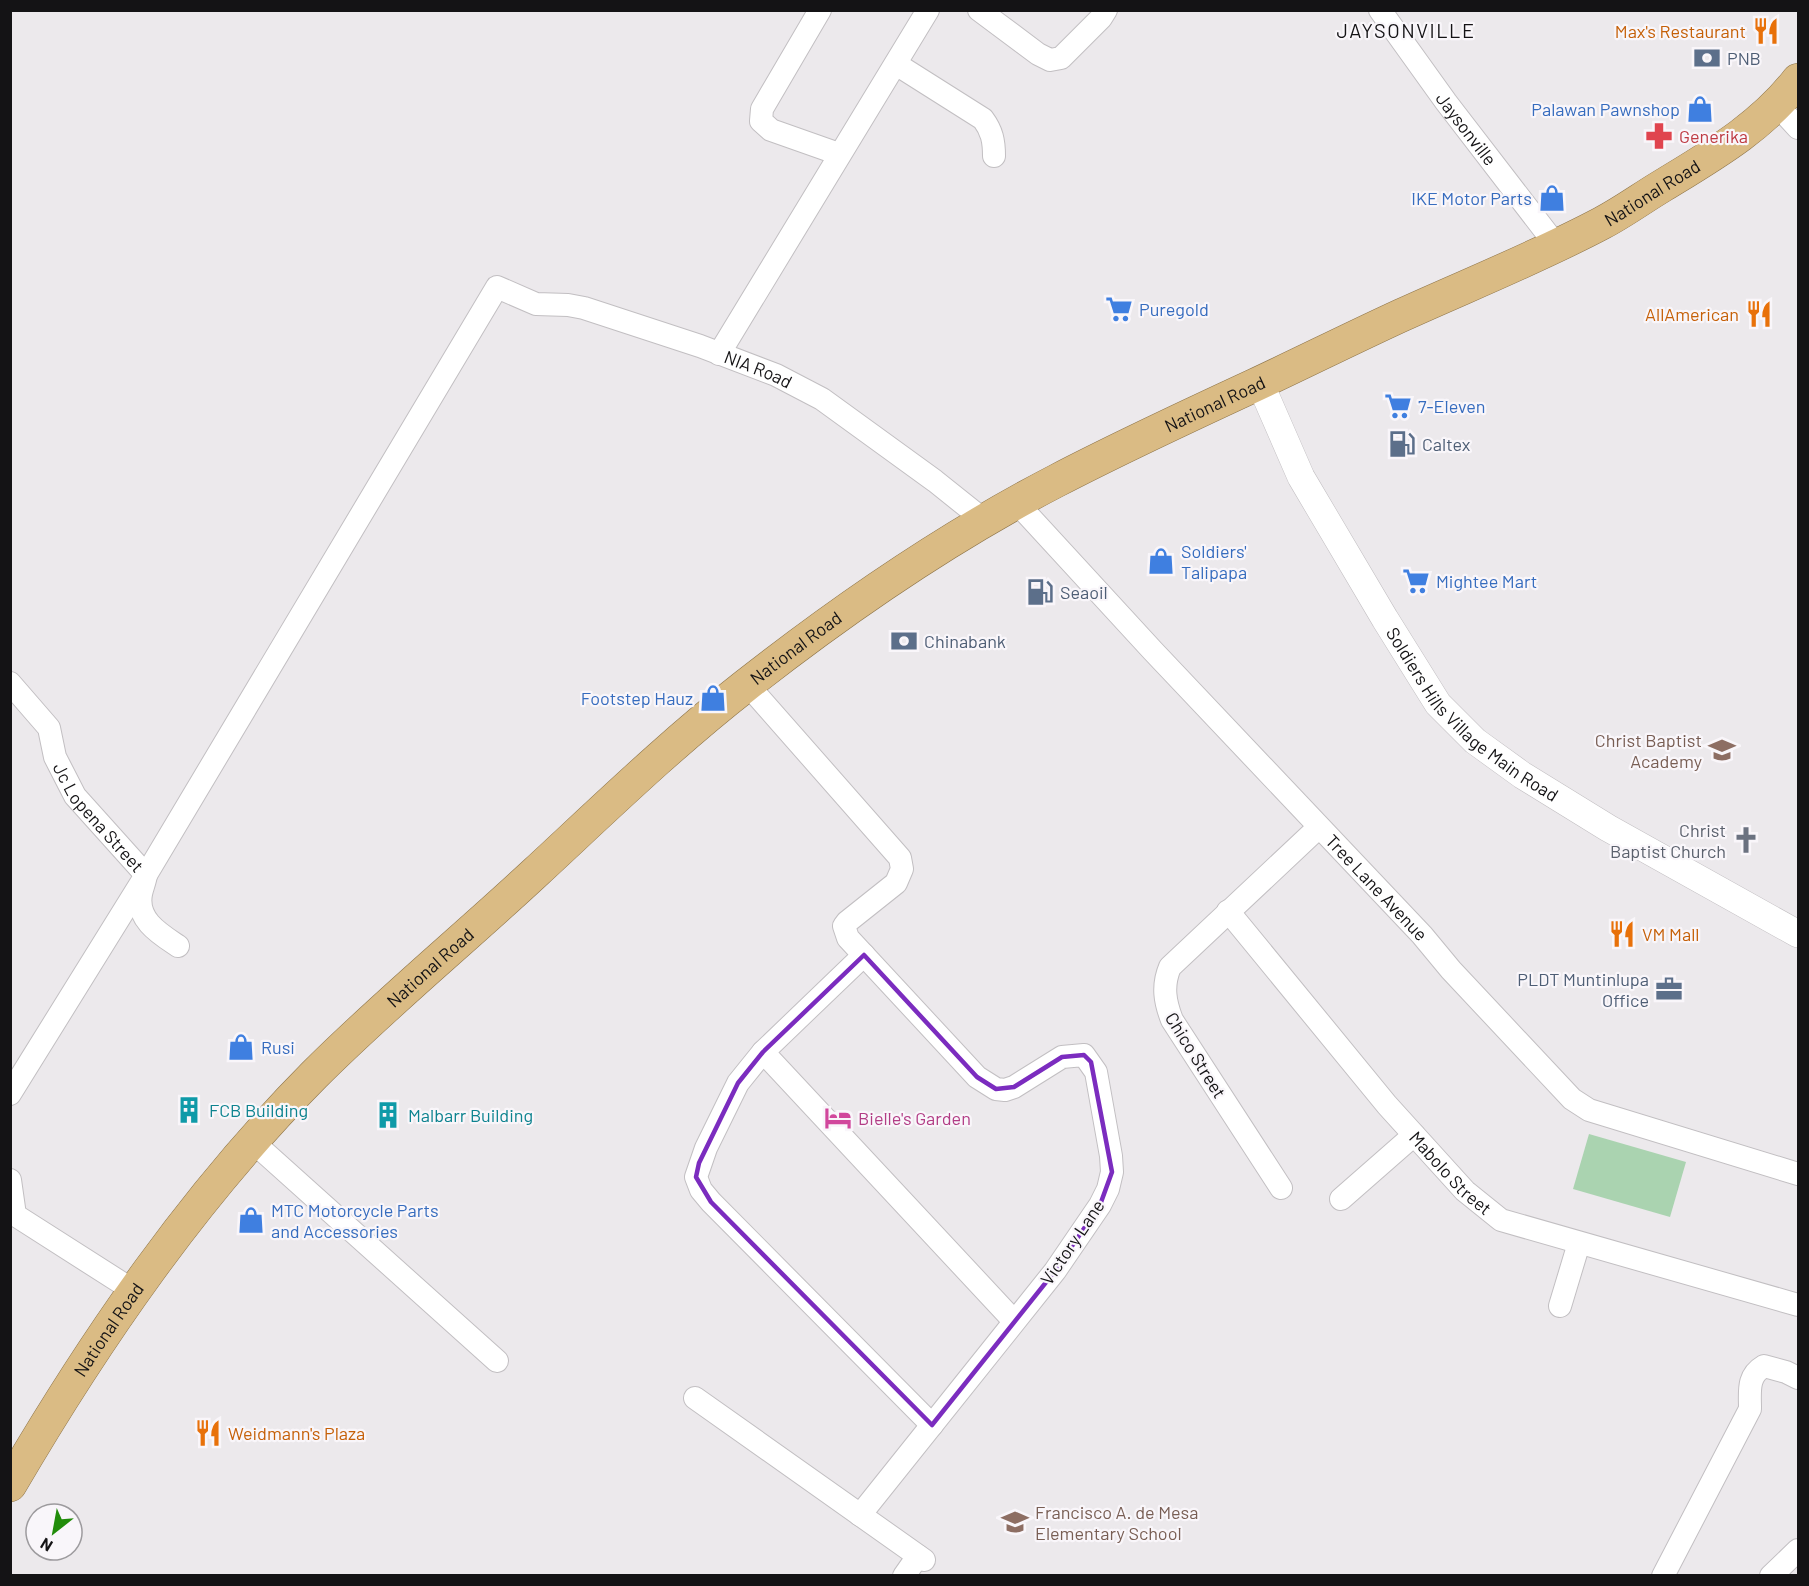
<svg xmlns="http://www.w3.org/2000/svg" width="1809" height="1586" font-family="Barlow,sans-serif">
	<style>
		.green { fill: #aad3b0 }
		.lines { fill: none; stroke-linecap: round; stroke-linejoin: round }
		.minor-casing { stroke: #c2bfc2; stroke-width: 24 }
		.tertiary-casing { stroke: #c2bfc2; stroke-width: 28 }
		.trunk-casing { stroke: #8e754a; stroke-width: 34 }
		.minor { stroke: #fff; stroke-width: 22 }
		.tertiary { stroke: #fff; stroke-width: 27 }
		.trunk { stroke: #dabb84; stroke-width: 33 }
		.marked { fill: none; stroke: #7b2cbf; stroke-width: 4.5; stroke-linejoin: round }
		.labels { text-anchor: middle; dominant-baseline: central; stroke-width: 4.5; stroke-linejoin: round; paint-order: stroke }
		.food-label { font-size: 18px; fill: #c56008; stroke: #f9f6fa; text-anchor: end }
		.service-label { font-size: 18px; fill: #4e5e75; stroke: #f9f6fa; text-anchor: start }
		.shop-label { font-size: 18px; fill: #366cbe; stroke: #f9f6fa; text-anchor: start }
		.street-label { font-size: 18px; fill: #141315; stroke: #f9f6fa }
		.health-label { font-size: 18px; fill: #be3a42; stroke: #f9f6fa; text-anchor: start }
		.education-label { font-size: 18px; fill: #785e54; stroke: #f9f6fa; text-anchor: end }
		.worship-label { font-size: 18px; fill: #5b616d; stroke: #f9f6fa; text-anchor: end }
		.culture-label { font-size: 18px; fill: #0d838f; stroke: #f9f6fa; text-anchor: start }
		.hotel-label { font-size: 18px; fill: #b23c85; stroke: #f9f6fa; text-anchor: start }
		.neighbourhood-label { font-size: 20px; letter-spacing: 1.5px; fill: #141315; stroke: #f9f6fa }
	</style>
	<rect width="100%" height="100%" fill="#ece9ec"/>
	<path class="green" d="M 1589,1134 L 1686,1162 L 1670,1217 L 1573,1189 Z"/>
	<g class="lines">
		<defs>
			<g id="minor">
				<path d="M 820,10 L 762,109 L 761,121 L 771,130 L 839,154"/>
				<path d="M 979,10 L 1038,54 L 1050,60 L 1061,58 L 1101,18 L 1106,10"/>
				<path id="s1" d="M 1380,10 L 1446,102 L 1556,245"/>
				<path d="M 896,64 L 983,119 C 992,131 994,141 994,156"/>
				<path d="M 1777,105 L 1798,128"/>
				<path d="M 719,354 L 928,10"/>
				<path id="s2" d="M 1016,502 L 1153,651 L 1422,935 L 1451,970 L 1572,1099 L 1589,1110 L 1798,1174"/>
				<path id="s3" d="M 10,683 L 49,728 L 55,757 L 75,796 L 146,875 C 145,882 142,888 141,894 C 136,920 160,934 178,946"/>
				<path d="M 747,684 L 900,858 L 902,869 L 896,883 L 847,922 L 844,926 L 848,938 L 977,1077 L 996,1089 L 1005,1090 L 1014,1087 L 1062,1057 L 1084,1055 L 1096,1072 L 1111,1156 L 1112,1172 L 1108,1189 L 1100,1205 L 1055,1271 L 860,1515"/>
				<path id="s4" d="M 1228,911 L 1387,1105 L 1465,1191 L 1501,1220 L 1798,1305"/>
				<path d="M 864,955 L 763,1052 L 738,1083 L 706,1148 L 696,1177 L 701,1190 L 711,1202 L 932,1425"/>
				<path d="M 763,1052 L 1014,1321"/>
				<path id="s5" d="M 10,1094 L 146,875 L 497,287 L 536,304 L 568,305 L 584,308 L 700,346 L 776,375 L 822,399 L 935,481 L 985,521"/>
				<path d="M 253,1142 L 497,1361"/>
				<path d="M 10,1180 L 15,1215 L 134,1291"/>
				<path d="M 1281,1188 L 1172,1020 C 1165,1002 1162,986 1170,967 L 1319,827"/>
				<path d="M 1341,1199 L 1414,1135"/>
				<path d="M 1560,1306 L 1579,1243"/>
				<path d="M 695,1398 L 924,1560"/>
				<path d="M 904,1576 L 918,1556"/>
				<path d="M 1663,1576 L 1750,1409 C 1750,1391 1747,1376 1764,1366 L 1786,1372 L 1798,1378"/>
				<path d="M 1771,1576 L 1798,1550"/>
			</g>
			<g id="tertiary">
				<path id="s6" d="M 1260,383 L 1301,477 L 1385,619 L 1438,704 L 1475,741 L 1522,775 L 1608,828 L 1798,934"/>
			</g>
			<g id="trunk">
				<path id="s7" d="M 10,1485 C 96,1338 194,1196 314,1075 C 385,1004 463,940 537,871 C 605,808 672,743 745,686 C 843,609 946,538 1056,481 C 1121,447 1188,416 1255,385 C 1304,362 1352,338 1402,315 C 1468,285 1538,257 1602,223 C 1623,212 1642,198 1662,186 C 1711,156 1762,127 1798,80"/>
			</g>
		</defs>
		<use href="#minor" class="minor-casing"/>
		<use href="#tertiary" class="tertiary-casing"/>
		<use href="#trunk" class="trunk-casing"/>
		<use href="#minor" class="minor"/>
		<use href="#tertiary" class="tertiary"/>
		<use href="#trunk" class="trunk"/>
	</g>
	<path class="marked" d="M 864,955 L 977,1077 L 996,1089 L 1014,1087 L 1062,1057 L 1084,1055 L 1091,1062 L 1112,1172 L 1100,1205 L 1055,1271 L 932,1425 L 711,1202 L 696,1177 L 699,1163 L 738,1083 L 763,1052 Z"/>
	<defs>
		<symbol id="restaurant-bare" viewBox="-9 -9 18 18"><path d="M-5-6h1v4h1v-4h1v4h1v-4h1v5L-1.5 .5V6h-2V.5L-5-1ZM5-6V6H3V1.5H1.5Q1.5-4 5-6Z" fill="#e8710a" stroke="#f9f6fa" stroke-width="2.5" paint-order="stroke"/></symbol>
		<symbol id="bank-bare" viewBox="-9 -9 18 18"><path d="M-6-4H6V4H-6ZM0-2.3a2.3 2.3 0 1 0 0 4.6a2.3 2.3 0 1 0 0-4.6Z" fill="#5c6f8a" stroke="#f9f6fa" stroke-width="2.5" paint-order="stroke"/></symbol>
		<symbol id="shop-bare" viewBox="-9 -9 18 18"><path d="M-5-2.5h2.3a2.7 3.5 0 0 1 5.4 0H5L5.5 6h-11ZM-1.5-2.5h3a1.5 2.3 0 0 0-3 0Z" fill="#3f7fe0" stroke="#f9f6fa" stroke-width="2.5" paint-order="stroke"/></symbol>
		<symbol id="pharmacy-bare" viewBox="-9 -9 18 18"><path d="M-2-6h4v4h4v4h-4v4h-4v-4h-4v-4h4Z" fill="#e0444e" stroke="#f9f6fa" stroke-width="2.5" paint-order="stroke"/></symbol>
		<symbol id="supermarket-bare" viewBox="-9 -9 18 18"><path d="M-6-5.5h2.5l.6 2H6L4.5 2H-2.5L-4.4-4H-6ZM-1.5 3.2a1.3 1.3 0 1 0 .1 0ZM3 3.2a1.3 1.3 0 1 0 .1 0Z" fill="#3f7fe0" stroke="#f9f6fa" stroke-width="2.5" paint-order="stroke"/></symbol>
		<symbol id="fuel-bare" viewBox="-9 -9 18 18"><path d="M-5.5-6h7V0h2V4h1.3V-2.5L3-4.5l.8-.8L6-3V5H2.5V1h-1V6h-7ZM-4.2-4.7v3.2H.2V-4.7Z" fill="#5c6f8a" stroke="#f9f6fa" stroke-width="2.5" paint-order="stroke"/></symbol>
		<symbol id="school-bare" viewBox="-9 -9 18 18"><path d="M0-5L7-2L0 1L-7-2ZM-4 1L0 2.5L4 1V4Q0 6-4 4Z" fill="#8d6e63" stroke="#f9f6fa" stroke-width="2.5" paint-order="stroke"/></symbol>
		<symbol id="church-bare" viewBox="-9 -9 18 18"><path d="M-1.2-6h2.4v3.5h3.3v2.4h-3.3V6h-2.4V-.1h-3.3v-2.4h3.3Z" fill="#6b7280" stroke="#f9f6fa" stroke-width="2.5" paint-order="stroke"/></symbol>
		<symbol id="office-bare" viewBox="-9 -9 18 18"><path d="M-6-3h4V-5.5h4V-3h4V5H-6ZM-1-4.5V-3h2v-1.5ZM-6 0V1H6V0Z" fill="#5c6f8a" stroke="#f9f6fa" stroke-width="2.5" paint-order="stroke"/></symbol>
		<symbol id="building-bare" viewBox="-9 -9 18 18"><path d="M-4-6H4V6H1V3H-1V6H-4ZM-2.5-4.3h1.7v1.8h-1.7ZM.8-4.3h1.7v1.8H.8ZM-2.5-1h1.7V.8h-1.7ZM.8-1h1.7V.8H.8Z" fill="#0f9aa8" stroke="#f9f6fa" stroke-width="2.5" paint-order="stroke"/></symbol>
		<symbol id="hotel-bare" viewBox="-9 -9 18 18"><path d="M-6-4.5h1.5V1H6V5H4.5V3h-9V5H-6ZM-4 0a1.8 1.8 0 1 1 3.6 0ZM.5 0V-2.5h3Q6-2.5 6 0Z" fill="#d1479c" stroke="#f9f6fa" stroke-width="2.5" paint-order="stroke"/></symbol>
	</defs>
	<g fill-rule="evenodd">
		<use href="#restaurant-bare" x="1747" y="12" width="38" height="38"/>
		<use href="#bank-bare" x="1688" y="39" width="38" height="38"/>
		<use href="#shop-bare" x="1681" y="90" width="38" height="38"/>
		<use href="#pharmacy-bare" x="1640" y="117" width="38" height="38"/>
		<use href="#shop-bare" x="1533" y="179" width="38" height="38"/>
		<use href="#supermarket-bare" x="1100" y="290" width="38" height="38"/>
		<use href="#restaurant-bare" x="1740" y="295" width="38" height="38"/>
		<use href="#supermarket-bare" x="1379" y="387" width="38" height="38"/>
		<use href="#fuel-bare" x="1383" y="425" width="38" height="38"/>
		<use href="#shop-bare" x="1142" y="542" width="38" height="38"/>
		<use href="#supermarket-bare" x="1397" y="562" width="38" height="38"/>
		<use href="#fuel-bare" x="1021" y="573" width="38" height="38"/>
		<use href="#bank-bare" x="885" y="622" width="38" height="38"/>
		<use href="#shop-bare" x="694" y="679" width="38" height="38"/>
		<use href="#school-bare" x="1703" y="731" width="38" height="38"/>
		<use href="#church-bare" x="1727" y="821" width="38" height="38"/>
		<use href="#restaurant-bare" x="1603" y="915" width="38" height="38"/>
		<use href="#office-bare" x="1650" y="970" width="38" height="38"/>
		<use href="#shop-bare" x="222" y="1028" width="38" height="38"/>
		<use href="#building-bare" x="170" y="1091" width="38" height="38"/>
		<use href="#building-bare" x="369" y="1096" width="38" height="38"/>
		<use href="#hotel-bare" x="819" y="1099" width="38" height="38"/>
		<use href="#shop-bare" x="232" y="1201" width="38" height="38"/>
		<use href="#restaurant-bare" x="189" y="1414" width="38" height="38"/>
		<use href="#school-bare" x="996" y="1503" width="38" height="38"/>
	</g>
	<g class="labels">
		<g class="food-label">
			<text x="1746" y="31">Max's Restaurant</text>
			<text x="1739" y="314">AllAmerican</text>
			<text x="1642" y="934" text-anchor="start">VM Mall</text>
			<text x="228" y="1433" text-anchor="start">Weidmann's Plaza</text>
		</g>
		<g class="service-label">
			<text x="1727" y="58">PNB</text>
			<text x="1422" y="444">Caltex</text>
			<text x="1060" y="592">Seaoil</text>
			<text x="924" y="641">Chinabank</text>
			<text x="1649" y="979" text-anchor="end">PLDT Muntinlupa<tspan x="1649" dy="21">Office</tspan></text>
		</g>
		<g class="shop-label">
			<text x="1680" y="109" text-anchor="end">Palawan Pawnshop</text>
			<text x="1532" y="198" text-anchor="end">IKE Motor Parts</text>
			<text x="1139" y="309">Puregold</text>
			<text x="1418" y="406">7-Eleven</text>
			<text x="1181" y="551">Soldiers'<tspan x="1181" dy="21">Talipapa</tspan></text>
			<text x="1436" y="581">Mightee Mart</text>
			<text x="693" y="698" text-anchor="end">Footstep Hauz</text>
			<text x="261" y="1047">Rusi</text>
			<text x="271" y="1210">MTC Motorcycle Parts<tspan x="271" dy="21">and Accessories</tspan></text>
		</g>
		<g class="street-label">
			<text stroke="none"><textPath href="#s1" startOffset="147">Jaysonville</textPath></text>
			<text stroke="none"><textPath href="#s7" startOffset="2128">National Road</textPath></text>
			<text stroke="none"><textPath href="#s5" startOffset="1218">NIA Road</textPath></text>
			<text stroke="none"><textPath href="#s7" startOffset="1642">National Road</textPath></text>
			<text stroke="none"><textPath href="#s7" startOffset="1156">National Road</textPath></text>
			<text stroke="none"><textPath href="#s6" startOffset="399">Soldiers Hills Village Main Road</textPath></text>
			<text stroke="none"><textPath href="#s3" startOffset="164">Jc Lopena Street</textPath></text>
			<text stroke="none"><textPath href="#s2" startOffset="528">Tree Lane Avenue</textPath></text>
			<text stroke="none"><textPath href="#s7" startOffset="670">National Road</textPath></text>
			<text transform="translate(1196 1055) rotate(58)">Chico Street</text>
			<text stroke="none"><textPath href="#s4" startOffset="344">Mabolo Street</textPath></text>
			<text transform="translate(1072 1242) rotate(-56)">Victory Lane</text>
			<text stroke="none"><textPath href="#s7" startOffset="184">National Road</textPath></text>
		</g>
		<g class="health-label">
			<text x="1679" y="136">Generika</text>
		</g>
		<g class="education-label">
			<text x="1702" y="740">Christ Baptist<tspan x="1702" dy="21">Academy</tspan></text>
			<text x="1035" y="1512" text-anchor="start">Francisco A. de Mesa<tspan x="1035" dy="21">Elementary School</tspan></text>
		</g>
		<g class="worship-label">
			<text x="1726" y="830">Christ<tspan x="1726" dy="21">Baptist Church</tspan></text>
		</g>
		<g class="culture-label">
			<text x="209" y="1110">FCB Building</text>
			<text x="408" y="1115">Malbarr Building</text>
		</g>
		<g class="hotel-label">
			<text x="858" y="1118">Bielle's Garden</text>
		</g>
		<g class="neighbourhood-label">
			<text x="1406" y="30">JAYSONVILLE</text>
		</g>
	</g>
	<rect width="1809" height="1586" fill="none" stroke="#141315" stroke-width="24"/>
	<g transform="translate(54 1532) rotate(211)"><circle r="28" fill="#f9f6fa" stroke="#9d9b9e" stroke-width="1.5"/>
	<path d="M0-4.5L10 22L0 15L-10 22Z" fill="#218c0a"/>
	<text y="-9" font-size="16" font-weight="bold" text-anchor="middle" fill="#141315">N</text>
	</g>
</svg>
